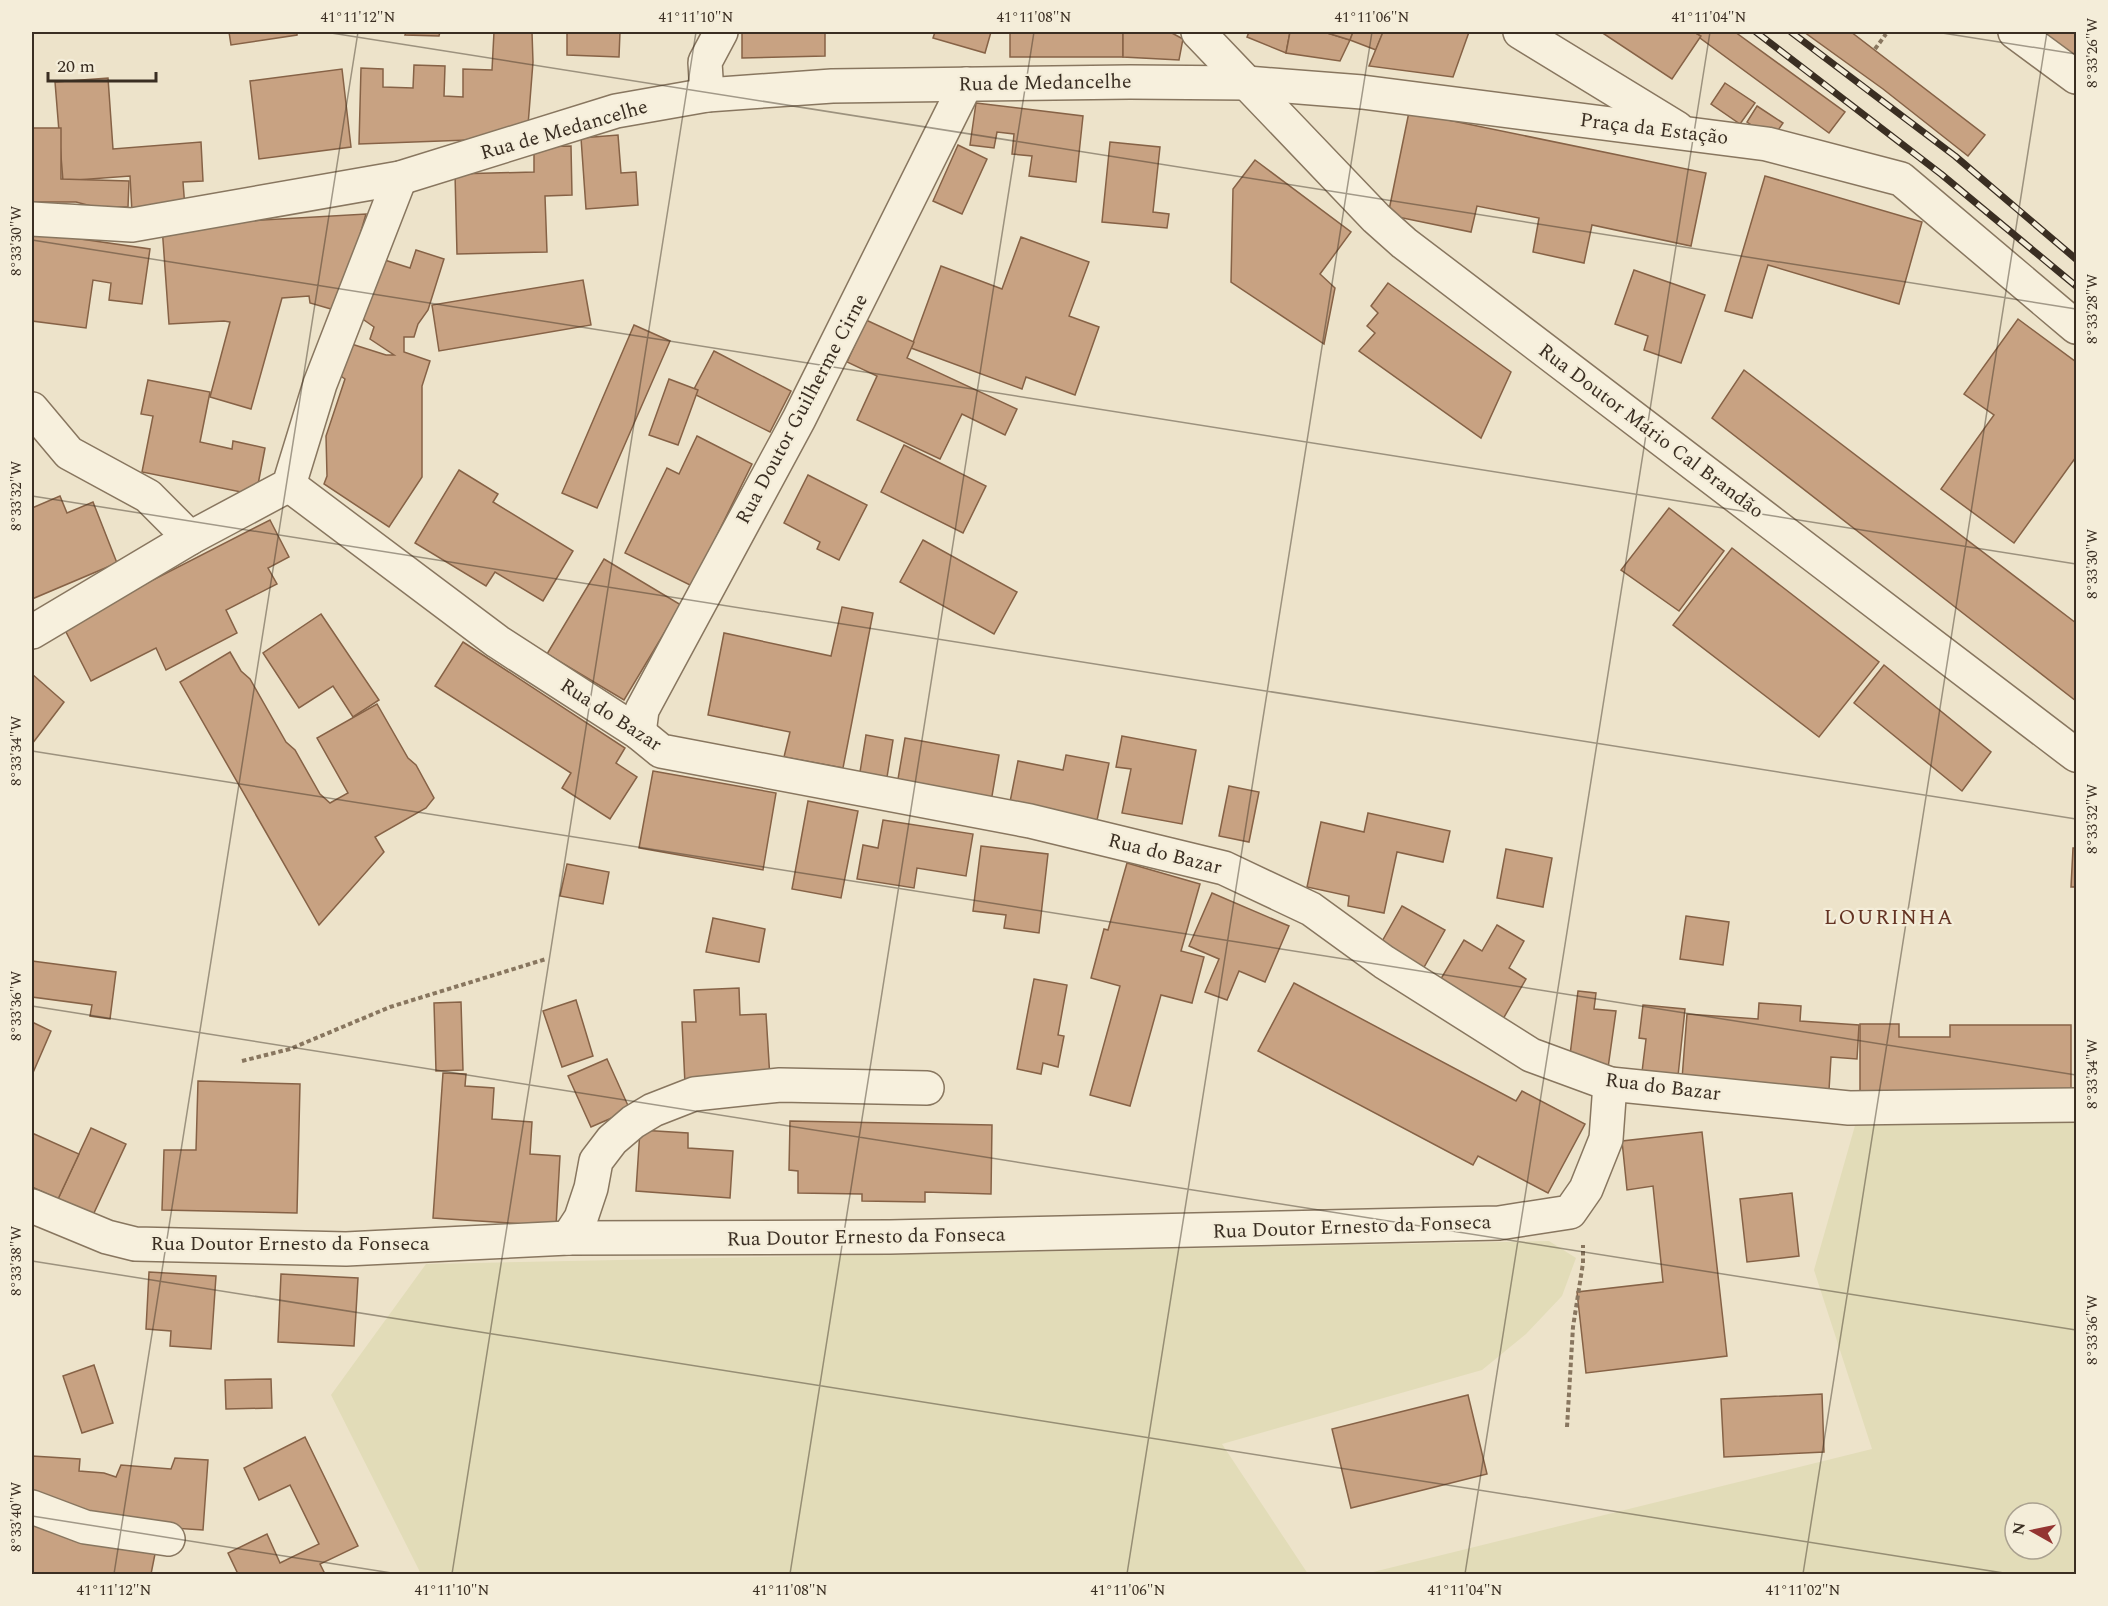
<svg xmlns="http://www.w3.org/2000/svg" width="2108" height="1606" font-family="Spectral,serif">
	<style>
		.farmland { fill: #e2dcb8; fill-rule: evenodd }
		.building { fill: #c8a282; stroke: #866246; stroke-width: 1.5 }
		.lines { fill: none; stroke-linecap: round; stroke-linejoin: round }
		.minor-casing { stroke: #88765f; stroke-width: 36 }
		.path { stroke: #88765f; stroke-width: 4; stroke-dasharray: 4.5 3; stroke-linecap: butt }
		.minor { stroke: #f7f0dd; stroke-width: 33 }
		.rail-casing { stroke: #3a2e22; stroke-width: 7 }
		.rail { stroke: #f4edd9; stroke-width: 4.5; stroke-dasharray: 14; stroke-linecap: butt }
		.ticks { fill: none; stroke: #3a2e22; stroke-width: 1.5; stroke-opacity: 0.45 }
		.labels { text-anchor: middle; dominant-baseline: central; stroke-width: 4.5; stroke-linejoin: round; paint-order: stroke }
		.street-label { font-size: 20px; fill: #3a2e22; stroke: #f4edd9 }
		.neighbourhood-label { font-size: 21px; letter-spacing: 1.5px; fill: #643323; stroke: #f4edd9 }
		.neatline { fill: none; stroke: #3a2e22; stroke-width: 2 }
		.ticks-label { font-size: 15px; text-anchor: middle; fill: #3a2e22 }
	</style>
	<rect width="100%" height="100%" fill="#ede3ca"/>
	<g class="farmland">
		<path d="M 2076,1116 L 2076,1574 L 1365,1574 L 1872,1449 L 1814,1270 L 1856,1122 ZM 2015,1513 L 2051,1513 L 2051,1549 L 2015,1549 Z"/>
		<path d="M 1549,1241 L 1576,1258 L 1562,1296 L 1526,1334 L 1482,1370 L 1222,1444 L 1308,1574 L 421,1574 L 331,1395 L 426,1264 Z"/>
	</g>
	<g class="building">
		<path d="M 229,32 L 297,32 L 297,35 L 231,45 Z"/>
		<path d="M 406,32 L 440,32 L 439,36 L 405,35 Z"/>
		<path d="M 494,32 L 532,32 L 533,62 L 527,138 L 359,144 L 361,68 L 383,69 L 383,87 L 413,88 L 414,65 L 445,66 L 444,96 L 463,97 L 463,69 L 492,70 Z"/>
		<path d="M 567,32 L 620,32 L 619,57 L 567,55 Z"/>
		<path d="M 742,32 L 825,33 L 825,56 L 742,58 Z"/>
		<path d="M 935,32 L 991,32 L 985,53 L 933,38 Z"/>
		<rect x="1010" y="32" width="113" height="25"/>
		<path d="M 1123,32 L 1170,32 L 1183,39 L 1179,60 L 1123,57 Z"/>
		<path d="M 1249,32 L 1290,32 L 1286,53 L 1247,37 Z"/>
		<path d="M 1290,32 L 1324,32 L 1350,40 L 1340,61 L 1286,53 Z"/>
		<path d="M 1324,32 L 1353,32 L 1350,40 Z"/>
		<path d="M 1353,32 L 1383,32 L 1376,50 L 1350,40 Z"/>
		<path d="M 1383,32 L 1469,32 L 1453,77 L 1369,66 Z"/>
		<path d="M 1601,32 L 1694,32 L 1701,36 L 1672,79 Z"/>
		<path d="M 1694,32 L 1735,32 L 1845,112 L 1829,133 L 1700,38 L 1701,36 Z"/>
		<path d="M 1804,32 L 1851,32 L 1985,135 L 1968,156 L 1883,89 Z"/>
		<path d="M 2035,32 L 2076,32 L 2076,61 Z"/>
		<path d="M 342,69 L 351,147 L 259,159 L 250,81 Z"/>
		<path d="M 108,78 L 113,149 L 201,142 L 203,181 L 183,182 L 185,208 L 132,212 L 130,176 L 63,181 L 55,82 Z"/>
		<path d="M 1725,83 L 1755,103 L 1740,124 L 1711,104 Z"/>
		<path d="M 976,103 L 1083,116 L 1076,182 L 1029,176 L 1032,156 L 1012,154 L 1014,134 L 997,132 L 994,148 L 970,145 Z"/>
		<path d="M 1757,106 L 1783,123 L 1772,139 L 1747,122 Z"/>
		<path d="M 1409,112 L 1706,173 L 1691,246 L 1592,225 L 1584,263 L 1533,252 L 1539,218 L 1477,206 L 1471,232 L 1388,215 Z"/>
		<path d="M 32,128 L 61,128 L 61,179 L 129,181 L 128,207 L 95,207 L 76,202 L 32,202 Z"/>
		<path d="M 618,135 L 621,173 L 636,172 L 638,205 L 586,209 L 581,138 Z"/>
		<path d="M 1110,142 L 1160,147 L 1153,212 L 1169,214 L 1167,228 L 1102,222 Z"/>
		<path d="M 958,145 L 987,159 L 962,214 L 933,201 Z"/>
		<path d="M 571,146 L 572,195 L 545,196 L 547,252 L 457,254 L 455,174 L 534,172 L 534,147 Z"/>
		<path d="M 1255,160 L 1351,232 L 1320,274 L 1335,288 L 1324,344 L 1231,282 L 1233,189 Z"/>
		<path d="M 1765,176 L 1922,222 L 1899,304 L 1768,265 L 1752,318 L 1725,311 Z"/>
		<path d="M 366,214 L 338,311 L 310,303 L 309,296 L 282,298 L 251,409 L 210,397 L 230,322 L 224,321 L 169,324 L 162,226 Z"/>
		<path d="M 32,232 L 150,249 L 142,304 L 109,300 L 111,283 L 93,280 L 86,328 L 32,321 Z"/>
		<path d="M 1021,237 L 1089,262 L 1069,316 L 1099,327 L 1075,395 L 1026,377 L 1022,389 L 911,348 L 941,266 L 1002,289 Z"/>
		<path d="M 416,250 L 444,259 L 428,310 L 418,324 L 414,337 L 404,337 L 404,352 L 430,361 L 422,386 L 422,477 L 389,527 L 324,484 L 327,476 L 326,436 L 345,379 L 332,370 L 342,341 L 386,355 L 394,355 L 370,339 L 374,327 L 354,313 L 372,256 L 410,268 Z"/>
		<path d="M 1634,270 L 1705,295 L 1681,363 L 1644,350 L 1648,336 L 1615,324 Z"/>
		<path d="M 583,280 L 591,325 L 439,351 L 432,305 Z"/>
		<path d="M 1388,283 L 1511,372 L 1481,438 L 1359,351 L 1375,333 L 1367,326 L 1378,313 L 1371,306 Z"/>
		<path d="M 2018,319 L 2076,362 L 2076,457 L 2014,543 L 1941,489 L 1994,415 L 1964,394 Z"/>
		<path d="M 866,320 L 914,342 L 907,358 L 1017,409 L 1005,435 L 962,414 L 940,459 L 857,420 L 877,376 L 847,362 Z"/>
		<path d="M 634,325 L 670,341 L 597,508 L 562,493 Z"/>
		<path d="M 714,351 L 791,391 L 770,432 L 692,393 Z"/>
		<path d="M 1744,370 L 2076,623 L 2076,701 L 1712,418 Z"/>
		<path d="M 669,379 L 698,390 L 678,445 L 649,435 Z"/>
		<path d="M 148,380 L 210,392 L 200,442 L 232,449 L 233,441 L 265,448 L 256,495 L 142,472 L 153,416 L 141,414 Z"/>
		<path d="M 697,436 L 752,464 L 692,586 L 625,553 L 667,468 L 679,474 Z"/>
		<path d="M 904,445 L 986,486 L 963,533 L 881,492 Z"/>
		<path d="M 459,470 L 498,494 L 493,502 L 573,551 L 543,601 L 495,572 L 486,586 L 415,543 Z"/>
		<path d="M 808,475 L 867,505 L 839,560 L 817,549 L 820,542 L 784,523 Z"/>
		<path d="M 60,496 L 67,513 L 93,502 L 117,563 L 32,599 L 32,508 Z"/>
		<path d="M 1669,508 L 1724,551 L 1679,611 L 1621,570 Z"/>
		<path d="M 270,520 L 289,557 L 268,568 L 277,584 L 226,610 L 237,633 L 166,670 L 156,648 L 91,681 L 63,626 Z"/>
		<path d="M 923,540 L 1017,592 L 994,634 L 900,582 Z"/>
		<path d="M 1732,548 L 1879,662 L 1819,737 L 1673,625 Z"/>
		<path d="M 604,559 L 681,605 L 624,700 L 547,654 Z"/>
		<path d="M 842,607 L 873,613 L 843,768 L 784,757 L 790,732 L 708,715 L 724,633 L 831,656 Z"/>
		<path d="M 321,614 L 379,700 L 353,717 L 333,686 L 299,708 L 263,653 Z"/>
		<path d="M 463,642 L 625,748 L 616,763 L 637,777 L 610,819 L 562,788 L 571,773 L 435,686 Z"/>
		<path d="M 230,652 L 241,671 L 250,679 L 286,742 L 295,750 L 320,794 L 330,803 L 348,793 L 317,738 L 377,704 L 408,758 L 416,765 L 434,798 L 426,808 L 375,837 L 384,852 L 319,925 L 180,682 Z"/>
		<path d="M 1884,665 L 1991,752 L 1962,791 L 1854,703 Z"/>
		<path d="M 32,674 L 64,702 L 32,744 Z"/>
		<path d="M 866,735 L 893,740 L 887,777 L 860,772 Z"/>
		<path d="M 1122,736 L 1196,750 L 1182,824 L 1122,813 L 1131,769 L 1116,767 Z"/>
		<path d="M 905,738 L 999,755 L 991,802 L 897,785 Z"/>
		<path d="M 1066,755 L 1109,763 L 1096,825 L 1009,807 L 1018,761 L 1063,770 Z"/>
		<path d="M 653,771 L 776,793 L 763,870 L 639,848 Z"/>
		<path d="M 1229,786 L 1259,792 L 1249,842 L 1219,836 Z"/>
		<path d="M 808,801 L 858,811 L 841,898 L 792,889 Z"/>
		<path d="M 1368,813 L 1450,831 L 1443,862 L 1397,852 L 1384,913 L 1348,906 L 1349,896 L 1307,887 L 1321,822 L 1364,832 Z"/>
		<path d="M 883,820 L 973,834 L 966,876 L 917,868 L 914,888 L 857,879 L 863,845 L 878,848 Z"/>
		<path d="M 981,846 L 1048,854 L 1039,933 L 1004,928 L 1006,915 L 973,911 Z"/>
		<path d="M 2073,848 L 2076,848 L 2076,887 L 2071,887 Z"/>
		<path d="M 1506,849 L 1552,858 L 1543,907 L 1497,898 Z"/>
		<path d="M 1127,863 L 1200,884 L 1181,951 L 1204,957 L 1192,1003 L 1161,995 L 1130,1106 L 1090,1095 L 1120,986 L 1091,978 L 1104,929 L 1108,930 Z"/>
		<path d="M 567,864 L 609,872 L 603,904 L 560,896 Z"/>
		<path d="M 1212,893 L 1289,926 L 1265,982 L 1239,971 L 1227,1000 L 1205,992 L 1219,959 L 1189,946 Z"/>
		<path d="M 1402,906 L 1445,930 L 1423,969 L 1380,945 Z"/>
		<path d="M 1686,916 L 1729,922 L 1723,965 L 1680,959 Z"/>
		<path d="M 713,918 L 765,929 L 759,962 L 706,952 Z"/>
		<path d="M 1497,925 L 1524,941 L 1509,968 L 1526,979 L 1503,1019 L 1439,982 L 1464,940 L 1482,951 Z"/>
		<path d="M 32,961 L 116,972 L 110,1019 L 90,1016 L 92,1005 L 32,997 Z"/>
		<path d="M 1034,979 L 1067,985 L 1058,1035 L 1064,1036 L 1058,1067 L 1043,1063 L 1041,1074 L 1017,1069 Z"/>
		<path d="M 1294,983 L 1516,1101 L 1522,1091 L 1585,1124 L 1548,1193 L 1478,1156 L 1473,1165 L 1258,1051 Z"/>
		<path d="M 739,988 L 740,1015 L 766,1014 L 770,1079 L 685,1084 L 682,1022 L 696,1022 L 694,990 Z"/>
		<path d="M 1578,991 L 1596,993 L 1594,1009 L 1616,1011 L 1608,1068 L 1569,1063 Z"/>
		<path d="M 576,1000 L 593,1056 L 562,1067 L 543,1011 Z"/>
		<path d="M 461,1002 L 463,1070 L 436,1071 L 434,1003 Z"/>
		<path d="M 1759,1003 L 1801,1006 L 1800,1021 L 1859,1025 L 1857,1059 L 1831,1057 L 1829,1090 L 1682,1079 L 1687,1014 L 1758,1019 Z"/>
		<path d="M 1643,1005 L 1685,1009 L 1678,1076 L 1642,1072 L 1646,1039 L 1639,1038 Z"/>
		<path d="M 32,1022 L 51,1031 L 32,1075 Z"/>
		<path d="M 1860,1024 L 1899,1024 L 1899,1037 L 1950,1037 L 1950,1025 L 2071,1025 L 2071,1097 L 1860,1097 Z"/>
		<path d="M 607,1059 L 630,1110 L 591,1127 L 568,1076 Z"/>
		<path d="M 443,1073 L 466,1074 L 465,1086 L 494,1088 L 492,1119 L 532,1122 L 530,1154 L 560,1156 L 556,1226 L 433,1218 Z"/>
		<path d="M 198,1081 L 300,1084 L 297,1213 L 162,1210 L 164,1150 L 196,1150 Z"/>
		<path d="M 790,1121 L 992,1125 L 991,1194 L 925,1192 L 925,1202 L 862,1201 L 862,1194 L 798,1193 L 798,1171 L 789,1170 Z"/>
		<path d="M 91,1128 L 126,1144 L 93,1215 L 58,1199 Z"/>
		<path d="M 640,1130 L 688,1133 L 688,1148 L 733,1151 L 730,1198 L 636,1191 Z"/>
		<path d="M 1702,1132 L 1727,1356 L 1586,1373 L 1577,1292 L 1663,1282 L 1653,1186 L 1627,1190 L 1622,1141 Z"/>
		<path d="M 32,1133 L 79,1154 L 58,1199 L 32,1187 Z"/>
		<path d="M 1792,1193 L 1799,1256 L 1747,1262 L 1740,1199 Z"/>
		<path d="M 149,1272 L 216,1276 L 211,1349 L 170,1346 L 171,1331 L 146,1329 Z"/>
		<path d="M 281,1274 L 358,1278 L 354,1346 L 278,1342 Z"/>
		<path d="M 94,1365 L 113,1423 L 82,1433 L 63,1376 Z"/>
		<path d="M 271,1379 L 272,1408 L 226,1409 L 225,1380 Z"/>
		<path d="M 1822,1394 L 1824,1452 L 1724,1457 L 1721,1399 Z"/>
		<path d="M 1468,1395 L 1487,1474 L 1351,1508 L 1332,1429 Z"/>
		<path d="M 305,1437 L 358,1546 L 320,1564 L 325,1574 L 238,1574 L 228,1553 L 267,1534 L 280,1563 L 319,1544 L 290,1485 L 259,1500 L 244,1468 Z"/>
		<path d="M 32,1456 L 80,1459 L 79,1471 L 104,1473 L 116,1477 L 121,1465 L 171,1469 L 175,1458 L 208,1460 L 203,1530 L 96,1523 L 32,1498 Z"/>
		<path d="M 32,1524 L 156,1549 L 151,1574 L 32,1574 Z"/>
	</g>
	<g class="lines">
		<defs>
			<g id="minor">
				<path d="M 1198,32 L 1376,218 L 1404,243 L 2076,755"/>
				<path d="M 1520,32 L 1677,128"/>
				<path d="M 2015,32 L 2076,77"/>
				<path d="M 707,95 L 705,62 L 721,32"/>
				<path d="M 32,219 L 132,225 L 400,178 L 616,111 L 707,95 L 832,86 L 1130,82 L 1247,83 L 1362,92 L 1767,144 L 1901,179 L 2076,327"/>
				<path d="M 32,409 L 69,453 L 148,496 L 190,538"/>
				<path d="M 289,485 L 498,642 L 639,733 L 661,751 L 1030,821 L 1224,868 L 1311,909 L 1384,962 L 1531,1055 L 1610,1084 L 1849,1108 L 2076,1105"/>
				<path d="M 32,632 L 190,538 L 289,485 L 320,384 L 400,178"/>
				<path d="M 639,733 L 642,710 L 799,419 L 966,84"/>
				<path d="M 32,1206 L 107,1237 L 135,1244 L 346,1249 L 568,1238 L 890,1237 L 1499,1223 L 1570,1212 L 1586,1189 L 1606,1139 L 1610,1084"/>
				<path d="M 568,1238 L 581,1218 L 591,1188 L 596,1161 L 612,1140 L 633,1122 L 653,1110 L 694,1094 L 780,1085 L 927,1088"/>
				<path d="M 32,1507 L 85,1527 L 168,1539"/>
			</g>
		</defs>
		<use href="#minor" class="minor-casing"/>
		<g class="path">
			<path d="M 1875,49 L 1886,34"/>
			<path d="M 242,1061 L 290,1049 L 390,1007 L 546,959"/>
			<path d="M 1567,1427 L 1573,1327 L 1583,1263 L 1583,1245"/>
		</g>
		<use href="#minor" class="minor"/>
		<defs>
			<g id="rail">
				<path d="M 1756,32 L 1941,174 L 2076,286"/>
				<path d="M 1791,32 L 1955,156 L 2076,259"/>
			</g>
		</defs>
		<use href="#rail" class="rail-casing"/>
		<use href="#rail" class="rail"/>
	</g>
	<path class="ticks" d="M 325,32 L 2076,309M 1936,32 L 2076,54M 32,240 L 2076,564M 32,496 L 2076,819M 32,751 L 2076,1075M 32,1006 L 2076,1330M 32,1261 L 2010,1574M 32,1516 L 398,1574M 114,1574 L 358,32M 452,1574 L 696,32M 790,1574 L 1034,32M 1127,1574 L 1372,32M 1465,1574 L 1710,32M 1803,1574 L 2047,32"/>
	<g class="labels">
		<g class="street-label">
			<text transform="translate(1045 83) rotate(-1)">Rua de Medancelhe</text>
			<text transform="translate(1654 129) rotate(7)">Praça da Estação</text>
			<text transform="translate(564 130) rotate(-16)">Rua de Medancelhe</text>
			<text transform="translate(802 409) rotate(-62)">Rua Doutor Guilherme Cirne</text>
			<text transform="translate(1651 431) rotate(37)">Rua Doutor Mário Cal Brandão</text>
			<text transform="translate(611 715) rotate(33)">Rua do Bazar</text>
			<text transform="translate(1165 854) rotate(14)">Rua do Bazar</text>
			<text transform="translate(1663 1087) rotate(7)">Rua do Bazar</text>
			<text transform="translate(1352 1227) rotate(-2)">Rua Doutor Ernesto da Fonseca</text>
			<text transform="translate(866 1237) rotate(-1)">Rua Doutor Ernesto da Fonseca</text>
			<text x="290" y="1244">Rua Doutor Ernesto da Fonseca</text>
		</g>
		<g class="neighbourhood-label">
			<text x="1889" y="918">LOURINHA</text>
		</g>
	</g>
	<rect width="2108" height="1606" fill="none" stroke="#f4edd9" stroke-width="66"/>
	<g transform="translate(2033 1531) rotate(279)"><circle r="28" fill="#f4edd9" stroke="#aaa190" stroke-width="1.5"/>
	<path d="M0-4.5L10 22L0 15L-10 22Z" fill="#943532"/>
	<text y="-9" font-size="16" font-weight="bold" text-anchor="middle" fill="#3a2e22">N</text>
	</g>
	<path d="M48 72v9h108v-9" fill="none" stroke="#3a2e22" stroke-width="3"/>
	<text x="57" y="72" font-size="18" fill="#3a2e22" stroke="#f4edd9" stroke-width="4.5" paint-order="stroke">20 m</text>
	<rect x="33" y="33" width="2042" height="1540" class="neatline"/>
	<g class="ticks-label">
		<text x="358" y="22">41°11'12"N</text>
		<text x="696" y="22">41°11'10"N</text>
		<text x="1034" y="22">41°11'08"N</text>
		<text x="1372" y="22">41°11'06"N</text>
		<text x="1709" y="22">41°11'04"N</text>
		<text transform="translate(2092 53) rotate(-90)" y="5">8°33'26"W</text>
		<text transform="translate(16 241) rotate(-90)" y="5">8°33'30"W</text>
		<text transform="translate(2092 309) rotate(-90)" y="5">8°33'28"W</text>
		<text transform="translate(16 496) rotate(-90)" y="5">8°33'32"W</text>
		<text transform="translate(2092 564) rotate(-90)" y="5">8°33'30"W</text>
		<text transform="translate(16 751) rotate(-90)" y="5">8°33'34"W</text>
		<text transform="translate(2092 819) rotate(-90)" y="5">8°33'32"W</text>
		<text transform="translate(16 1006) rotate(-90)" y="5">8°33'36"W</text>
		<text transform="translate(2092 1074) rotate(-90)" y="5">8°33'34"W</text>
		<text transform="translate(16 1261) rotate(-90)" y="5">8°33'38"W</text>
		<text transform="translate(2092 1330) rotate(-90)" y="5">8°33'36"W</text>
		<text transform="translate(16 1517) rotate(-90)" y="5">8°33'40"W</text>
		<text x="114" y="1595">41°11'12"N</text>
		<text x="452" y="1595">41°11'10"N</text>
		<text x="790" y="1595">41°11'08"N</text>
		<text x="1128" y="1595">41°11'06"N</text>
		<text x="1465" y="1595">41°11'04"N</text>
		<text x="1803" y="1595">41°11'02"N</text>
	</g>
</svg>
